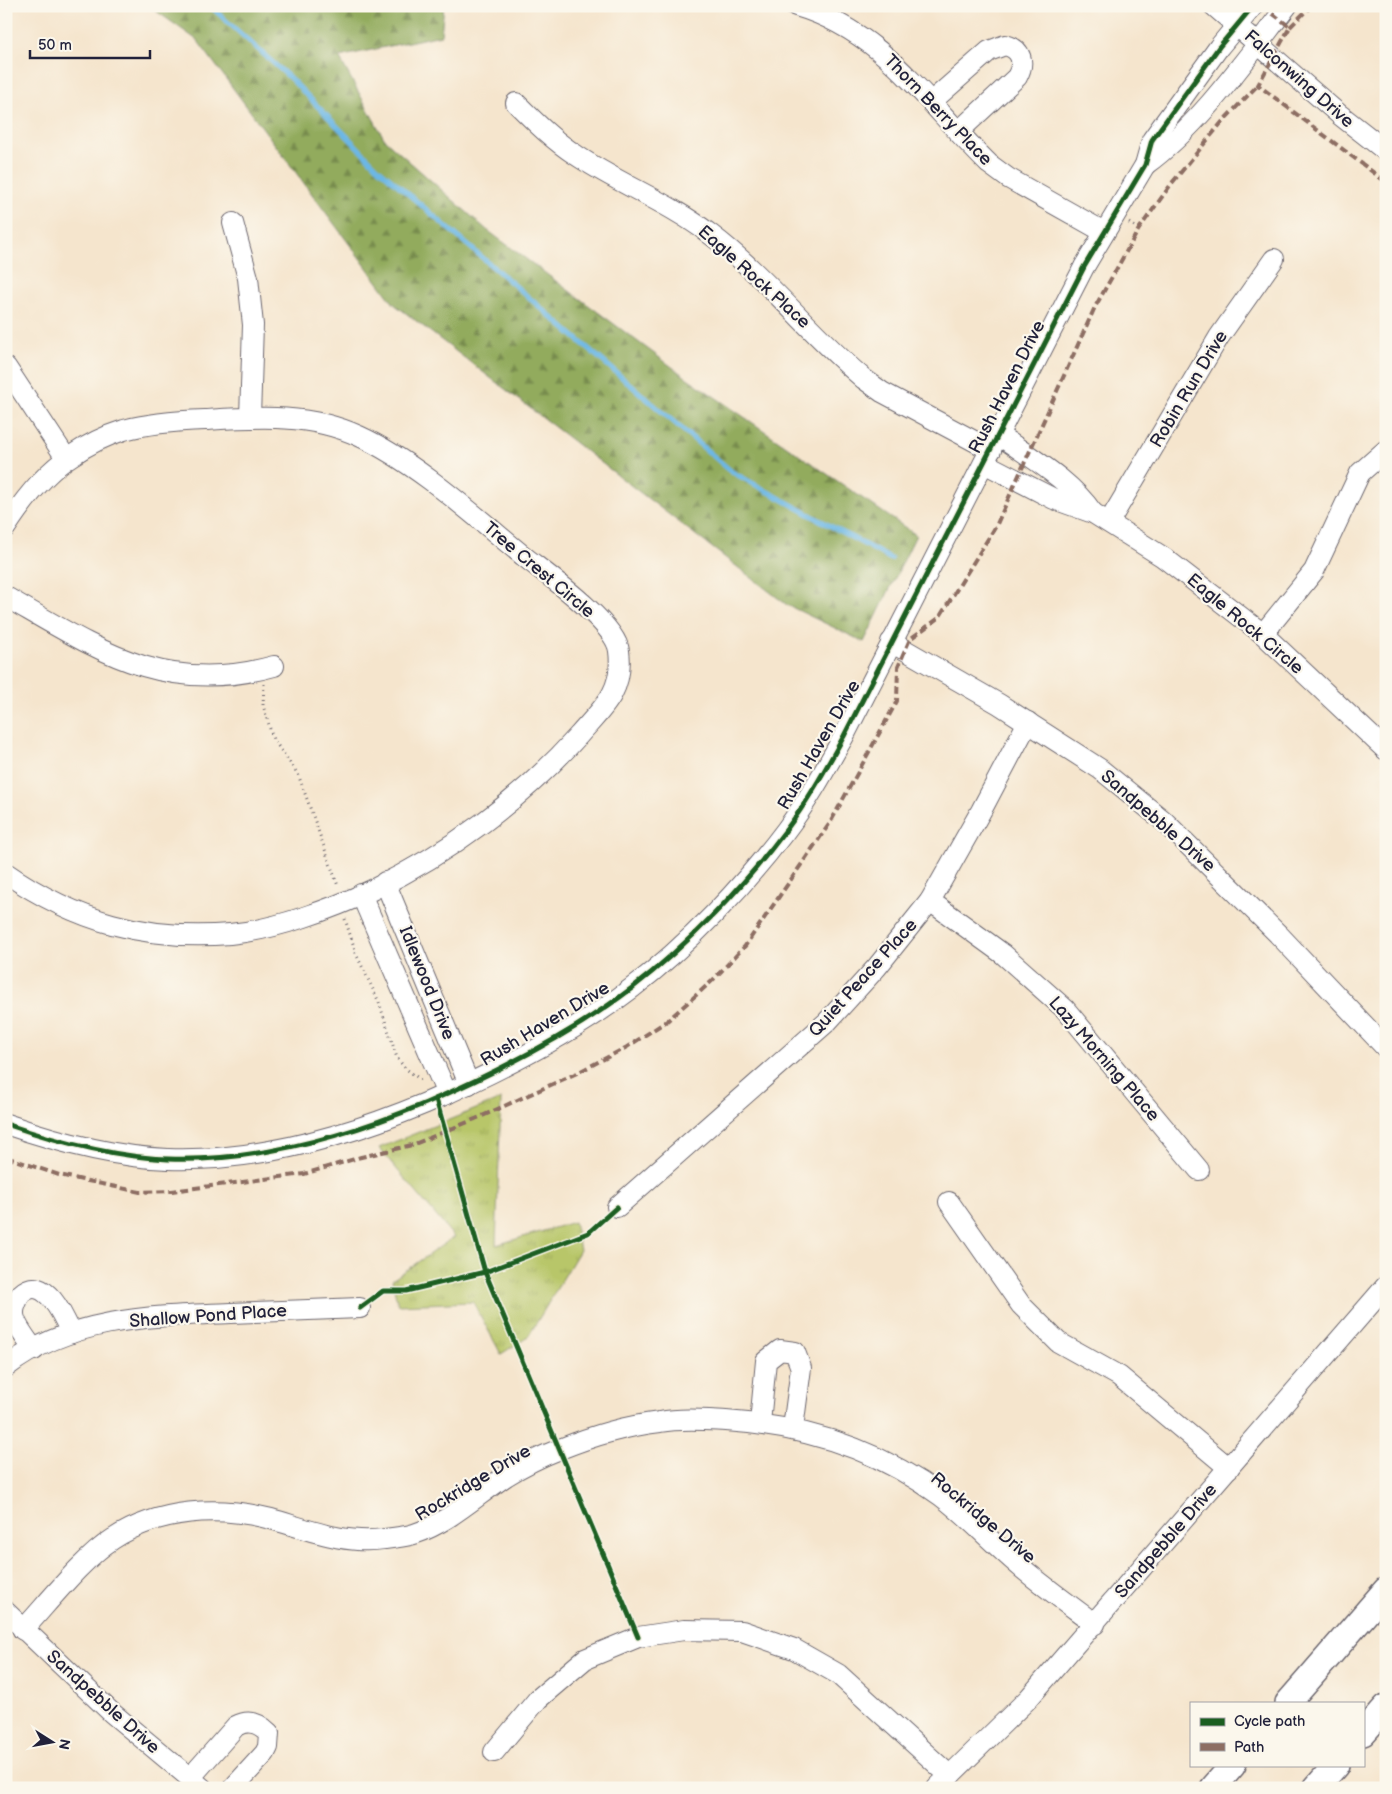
<svg xmlns="http://www.w3.org/2000/svg" width="1392" height="1794" font-family="'Balsamiq Sans',sans-serif">
	<style>
		.forest { fill: url(#forest-firs); stroke: #5a664c }
		.park { fill: url(#park-tufts); stroke: #6d7452 }
		.lines { fill: none; stroke-linecap: round; stroke-linejoin: round }
		.stream { stroke: #6cb7e5; stroke-width: 5 }
		.minor-casing { stroke: #6c666e; stroke-width: 22 }
		.major-casing { stroke: #6c666e; stroke-width: 28 }
		.path { stroke: #6c666e; stroke-width: 3; stroke-dasharray: 1 4; stroke-linecap: butt }
		.minor { stroke: #fff; stroke-width: 20 }
		.major { stroke: #fff; stroke-width: 25 }
		.quiet { stroke: #8d6e63; stroke-width: 4; stroke-dasharray: 8 4; stroke-linecap: butt }
		.cycleway-casing { stroke: #fbf7ec; stroke-width: 8 }
		.cycleway { stroke: #1b5e20; stroke-width: 5 }
		.labels { text-anchor: middle; dominant-baseline: central; stroke-width: 4.5; stroke-linejoin: round; paint-order: stroke }
		.street-label { font-size: 18px; fill: #22223b; stroke: #fbf7ec }
	</style>
	<defs>
		<pattern id="forest-firs" width="22" height="20" patternUnits="userSpaceOnUse" patternTransform="scale(1.25)"><rect width="22" height="20" fill="#92ab5d"/><path d="M5 1l3.5 6h-7zM16 11l3.5 6h-7z" fill="#778b4e"/></pattern>
		<pattern id="park-tufts" width="24" height="20" patternUnits="userSpaceOnUse" patternTransform="scale(1.25)"><rect width="24" height="20" fill="#b8c669"/><path d="M3 7l-1-3M5 7V3M7 7l1-3M15 17l-1-3M17 17v-4M19 17l1-3" fill="none" stroke="#9eaa5c"/></pattern>
	</defs>
	<rect width="100%" height="100%" fill="#fbf7ec"/>
	<filter id="ink" filterUnits="userSpaceOnUse"><feTurbulence type="fractalNoise" baseFrequency=".02" numOctaves="2"/><feDisplacementMap in="SourceGraphic" scale="10" xChannelSelector="R" yChannelSelector="G"/><feConvolveMatrix kernelMatrix="1 2 1 2 8 2 1 2 1" color-interpolation-filters="sRGB"/></filter>
	<filter id="wash" filterUnits="userSpaceOnUse"><feTurbulence type="fractalNoise" baseFrequency=".0096" numOctaves="4" result="noise"/><feDisplacementMap in="SourceGraphic" scale="20" xChannelSelector="R" yChannelSelector="G"/><feGaussianBlur stdDeviation="1.12" result="paint"/><feColorMatrix in="noise" values="0 0 0 0 0 0 0 0 0 0 0 0 0 0 0 0 0 1.4 0 .05"/><feComposite in="paint" operator="in"/></filter>
	<g filter="url(#wash)">
		<rect width="100%" height="100%" fill="#f5e5cd"/>
		<path class="forest" d="M 149,6 L 444,6 L 441,35 L 339,57 L 385,140 L 487,230 L 683,375 L 916,535 L 864,642 L 787,605 L 394,304 L 197,40 Z"/>
		<path class="park" d="M 501,1099 L 496,1245 L 574,1222 L 580,1250 L 528,1337 L 501,1354 L 473,1302 L 398,1305 L 392,1280 L 454,1237 L 379,1148 Z"/>
		<g class="lines">
			<path class="stream" d="M 210,6 L 290,78 L 378,168 L 732,472 L 891,559"/>
		</g>
	</g>
	<g filter="url(#ink)">
		<g class="lines">
			<defs>
				<g id="minor">
					<path d="M 796,6 C 885,32 926,103 989,164 L 1008,178 L 1104,232"/>
					<path d="M 1214,6 L 1340,115 L 1386,151"/>
					<path d="M 931,102 L 989,51 L 1005,45 C 1022,49 1025,63 1017,77 L 958,132"/>
					<path d="M 516,103 C 535,122 554,141 576,155 C 619,184 668,202 710,234 C 766,276 810,334 864,379 L 882,392 L 991,450"/>
					<path d="M 1145,165 C 1199,126 1246,59 1287,6"/>
					<path d="M 233,223 L 248,278 L 253,325 L 250,417"/>
					<path d="M 6,367 L 66,458"/>
					<path d="M 999,435 C 1032,459 1069,479 1093,513"/>
					<path d="M 984,463 L 1054,499 L 1093,513 L 1163,557 L 1263,634 L 1386,750"/>
					<path d="M 1109,522 L 1219,337 L 1274,259"/>
					<path d="M 6,527 C 23,501 44,473 71,456 C 87,445 105,436 124,430 C 150,423 178,421 205,420 C 257,417 310,413 359,436 C 416,462 477,518 526,558 C 549,576 616,624 619,651 C 621,666 619,681 612,694 C 604,709 590,722 579,735 C 522,799 449,853 372,890 C 332,909 274,930 230,934 C 146,941 75,921 6,873"/>
					<path d="M 6,597 C 97,649 164,697 274,666"/>
					<path d="M 1263,634 L 1314,571 L 1360,473 L 1386,450"/>
					<path d="M 891,642 L 999,704 L 1100,769 L 1164,821 L 1278,934 L 1386,1048"/>
					<path d="M 385,882 L 469,1084"/>
					<path d="M 361,894 L 447,1094"/>
					<path d="M 930,901 L 1003,954 L 1065,1009 L 1199,1170"/>
					<path d="M 6,1124 C 58,1142 113,1157 168,1159 C 257,1162 345,1137 426,1103 C 497,1072 571,1035 632,988 C 688,945 744,886 786,830 C 808,801 826,768 844,736 L 1084,267 L 1145,165 L 1152,140 L 1219,47 L 1253,6"/>
					<path d="M 949,1202 L 1021,1305 L 1058,1342 L 1119,1376 L 1229,1468"/>
					<path d="M 617,1207 L 827,1022 L 877,967 L 930,901 L 981,811 L 1028,722"/>
					<path d="M 34,1350 C 28,1340 13,1324 14,1312 C 14,1307 18,1298 21,1294 C 44,1272 64,1317 71,1333"/>
					<path d="M 6,1367 C 70,1317 154,1316 231,1313 C 274,1311 317,1310 360,1308"/>
					<path d="M 760,1423 L 766,1361 L 780,1350 L 795,1352 L 801,1368 L 793,1428"/>
					<path d="M 6,1612 L 112,1713 L 202,1788"/>
					<path d="M 23,1630 C 48,1603 83,1558 113,1539 C 159,1509 218,1505 271,1519 C 307,1529 346,1545 384,1539 C 393,1538 404,1537 414,1534 C 448,1523 476,1496 506,1476 C 522,1466 542,1456 560,1449 C 592,1436 626,1426 660,1422 C 681,1418 705,1420 726,1421 C 804,1426 878,1449 941,1496 C 970,1518 995,1546 1023,1569 C 1046,1588 1071,1606 1095,1624"/>
					<path d="M 494,1752 L 538,1699 L 585,1659 L 638,1637 L 684,1630 L 742,1631 L 794,1649 L 838,1674 L 950,1776"/>
					<path d="M 190,1778 L 236,1726 C 249,1719 259,1723 269,1733 L 268,1747 L 265,1753 L 233,1788"/>
					<path d="M 937,1788 L 1028,1699 L 1386,1286"/>
				</g>
				<g id="major">
					<path d="M 1288,1703 L 1386,1590"/>
					<path d="M 1363,1733 L 1386,1707"/>
					<path d="M 1213,1788 L 1233,1765"/>
					<path d="M 1316,1788 L 1336,1765"/>
				</g>
			</defs>
			<use href="#minor" class="minor-casing"/>
			<use href="#major" class="major-casing"/>
			<g class="path">
				<path d="M 1129,223 L 1139,229"/>
				<path d="M 264,684 L 263,705 L 273,739 L 298,774 L 338,886"/>
				<path d="M 345,919 L 357,956 L 379,1002 L 397,1058 L 405,1068 L 421,1080"/>
				<path d="M 440,1115 L 485,1272 L 552,1434"/>
				<path d="M 372,1299 L 383,1291 L 406,1291 L 485,1272 L 588,1233 L 605,1217"/>
				<path d="M 565,1465 L 632,1623"/>
			</g>
			<use href="#minor" class="minor"/>
			<use href="#major" class="major"/>
			<g class="quiet">
				<path d="M 1263,6 L 1290,27 L 1258,85 L 1386,182"/>
				<path d="M 1290,27 L 1311,6"/>
				<path d="M 6,1157 L 59,1175 L 140,1192 L 172,1191 L 304,1174 L 361,1157 L 412,1145 L 480,1117 L 577,1073 L 627,1047 L 667,1021 L 712,981 L 745,946 L 830,823 L 897,701 L 898,667 L 910,639 L 939,618 L 996,526 L 1095,307 L 1139,229 L 1172,183 L 1223,121 L 1258,85"/>
			</g>
			<defs>
				<g id="cycleway">
					<path d="M 436,1099 L 485,1272 L 638,1637"/>
					<path d="M 6,1124 C 58,1142 113,1157 168,1159 C 257,1162 345,1137 426,1103 C 497,1072 571,1035 632,988 C 688,945 744,886 786,830 C 808,801 826,768 844,736 L 1084,267 L 1145,165 L 1152,140 L 1219,47 L 1253,6"/>
					<path d="M 360,1308 L 383,1291 L 406,1291 L 485,1272 L 588,1233 L 617,1207"/>
				</g>
			</defs>
			<use href="#cycleway" class="cycleway-casing"/>
			<use href="#cycleway" class="cycleway"/>
		</g>
	</g>
	<g class="labels">
		<g class="street-label">
			<text transform="translate(1299 79) rotate(41)">Falconwing Drive</text>
			<text transform="translate(938 110) rotate(46)">Thorn Berry Place</text>
			<text transform="translate(754 277) rotate(42)">Eagle Rock Place</text>
			<text transform="translate(1007 387) rotate(-63)">Rush Haven Drive</text>
			<text transform="translate(1189 389) rotate(-59)">Robin Run Drive</text>
			<text transform="translate(539 570) rotate(40)">Tree Crest Circle</text>
			<text transform="translate(1245 624) rotate(40)">Eagle Rock Circle</text>
			<text transform="translate(819 745) rotate(-60)">Rush Haven Drive</text>
			<text transform="translate(1158 821) rotate(41)">Sandpebble Drive</text>
			<text transform="translate(863 978) rotate(-48)">Quiet Peace Place</text>
			<text transform="translate(427 983) rotate(68)">Idlewood Drive</text>
			<text transform="translate(545 1024) rotate(-31)">Rush Haven Drive</text>
			<text transform="translate(1104 1059) rotate(49)">Lazy Morning Place</text>
			<text transform="translate(208 1316) rotate(-4)">Shallow Pond Place</text>
			<text transform="translate(473 1483) rotate(-31)">Rockridge Drive</text>
			<text transform="translate(983 1518) rotate(40)">Rockridge Drive</text>
			<text transform="translate(1166 1541) rotate(-49)">Sandpebble Drive</text>
			<text transform="translate(103 1702) rotate(42)">Sandpebble Drive</text>
		</g>
	</g>
	<rect width="1392" height="1794" fill="none" stroke="#fbf7ec" stroke-width="25"/>
	<rect x="1190" y="1702" width="175" height="65" fill="#fbf7ec" stroke="#a4a2a5"/>
	<rect x="1200" y="1718" width="25" height="8" fill="#1b5e20" stroke="#a4a2a5"/>
	<text x="1234" y="1726" font-size="15" fill="#22223b">Cycle path</text>
	<rect x="1200" y="1743" width="25" height="8" fill="#8d6e63" stroke="#a4a2a5"/>
	<text x="1234" y="1752" font-size="15" fill="#22223b">Path</text>
	<g transform="translate(52 1742) rotate(101)" stroke="#fbf7ec" stroke-width="4" paint-order="stroke">
	<path d="M0-4L9 19L0 12L-9 19Z" fill="#22223b"/>
	<text y="-8" font-size="14" font-weight="bold" text-anchor="middle" fill="#22223b">N</text>
	</g>
	<path d="M30 50v8h120v-8" fill="none" stroke="#22223b" stroke-width="2.5"/>
	<text x="38" y="50" font-size="15" fill="#22223b" stroke="#fbf7ec" stroke-width="4" paint-order="stroke">50 m</text>
</svg>
